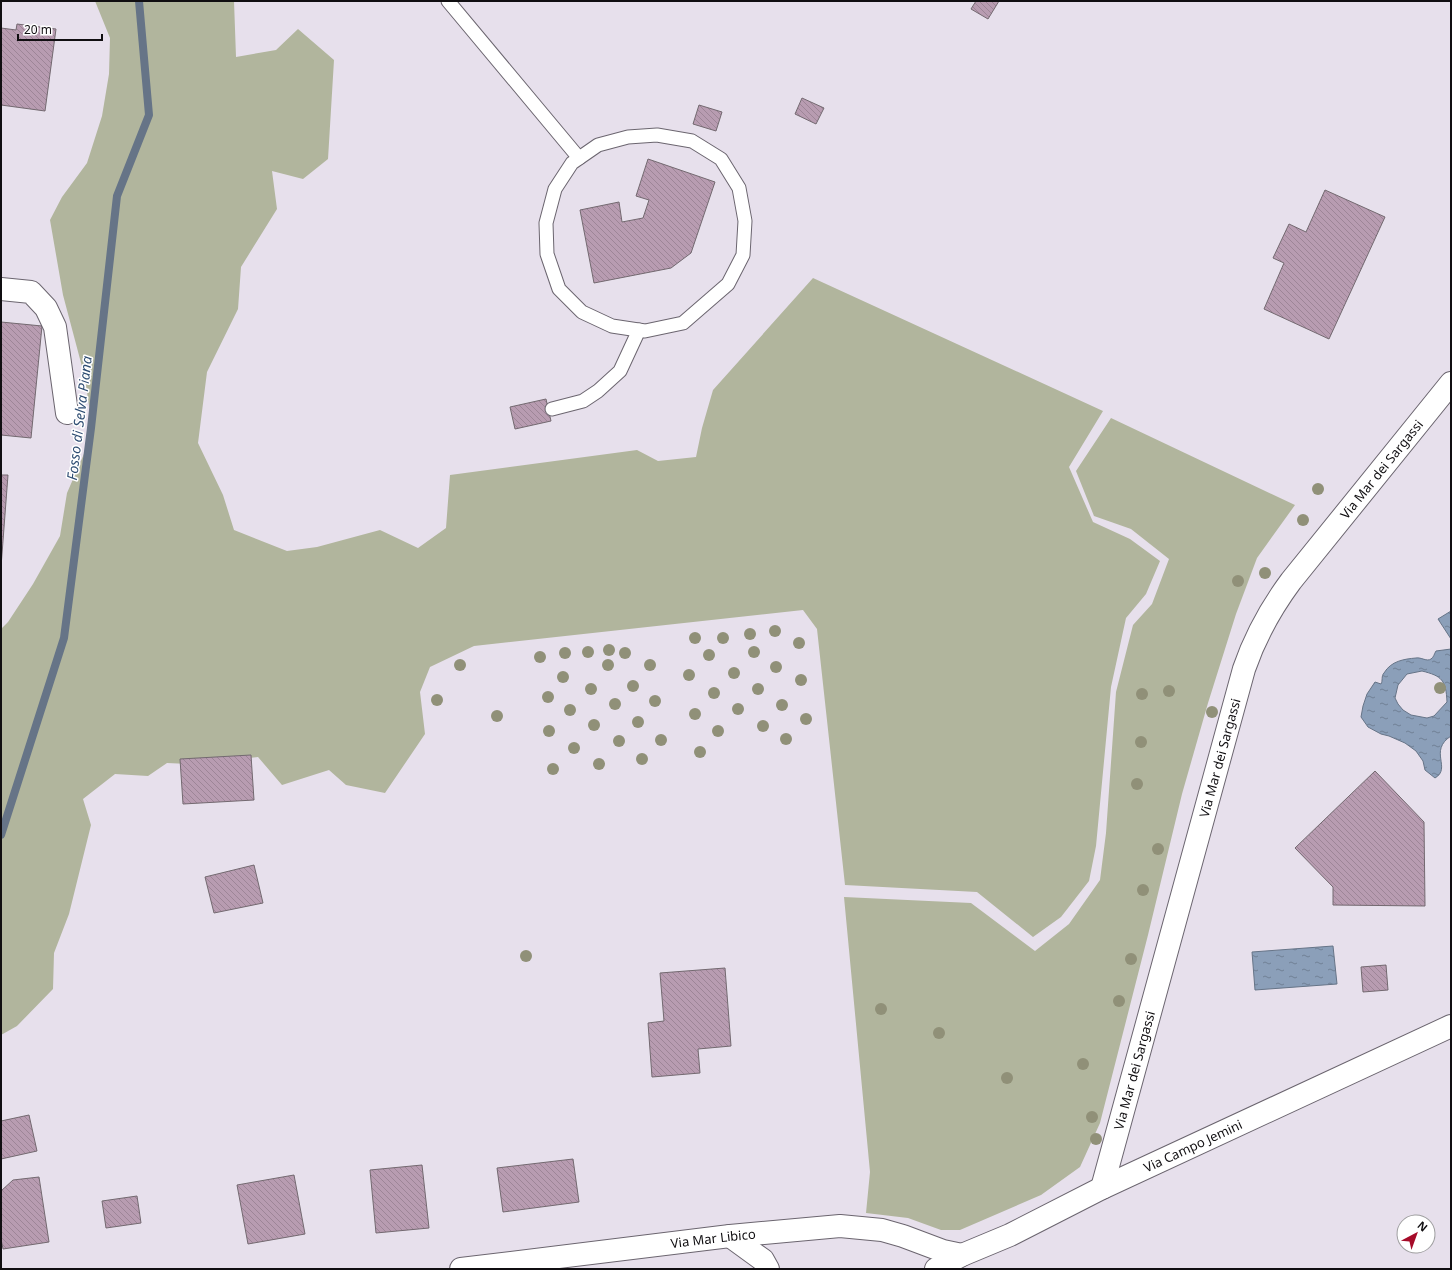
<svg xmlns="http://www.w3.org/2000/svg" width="1452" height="1270" font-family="'Noto Sans',sans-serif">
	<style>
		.grass { fill: #b1b59d }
		.water { fill: url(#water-ripples); stroke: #667487; fill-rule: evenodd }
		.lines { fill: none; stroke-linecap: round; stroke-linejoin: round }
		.stream { stroke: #667487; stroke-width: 8 }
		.building { fill: url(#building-back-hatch); stroke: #736970 }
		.service-casing { stroke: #6b656f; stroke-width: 15 }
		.minor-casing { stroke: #6b656f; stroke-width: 24 }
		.service { stroke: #fff; stroke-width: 13 }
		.minor { stroke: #fff; stroke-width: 22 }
		.tree { fill: #909078 }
		.labels { text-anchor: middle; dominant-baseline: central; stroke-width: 3; stroke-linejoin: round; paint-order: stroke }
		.street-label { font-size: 13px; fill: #100e11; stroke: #fff }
		.water-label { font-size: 14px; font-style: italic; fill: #2c4b71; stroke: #fff }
	</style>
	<defs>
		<pattern id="water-ripples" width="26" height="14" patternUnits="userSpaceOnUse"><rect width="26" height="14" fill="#8b9fb9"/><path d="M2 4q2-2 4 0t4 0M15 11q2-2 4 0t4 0" fill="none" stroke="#708095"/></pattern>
		<pattern id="building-back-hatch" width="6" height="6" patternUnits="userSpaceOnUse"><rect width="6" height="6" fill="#b89cb1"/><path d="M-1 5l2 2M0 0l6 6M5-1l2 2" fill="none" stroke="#9d8597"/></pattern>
	</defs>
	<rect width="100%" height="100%" fill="#e7e0ec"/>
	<g class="grass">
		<path d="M 95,1 L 234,1 L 236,57 L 276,50 L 298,29 L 334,60 L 328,159 L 303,179 L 272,171 L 277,209 L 241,267 L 238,309 L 207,372 L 198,443 L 223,495 L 234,530 L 287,551 L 317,547 L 380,530 L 418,548 L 446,528 L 450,475 L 637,450 L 658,461 L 696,457 L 702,428 L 713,390 L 813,278 L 1103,411 L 1069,467 L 1093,522 L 1130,539 L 1160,561 L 1146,594 L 1126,618 L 1111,687 L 1096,846 L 1089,881 L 1061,917 L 1033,937 L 977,892 L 845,885 L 817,629 L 803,610 L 474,646 L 430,667 L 420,692 L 425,734 L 385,793 L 346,785 L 329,770 L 282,785 L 258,757 L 189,764 L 167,763 L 148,776 L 115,774 L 83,799 L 91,825 L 69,914 L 54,953 L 53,989 L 17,1026 L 1,1035 L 1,629 L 8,622 L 33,584 L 60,536 L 67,493 L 93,433 L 85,378 L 63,295 L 50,220 L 62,197 L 87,163 L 102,116 L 109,74 L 110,38 Z"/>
		<path d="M 1111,418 L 1295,505 L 1257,558 L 1236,614 L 1208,703 L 1182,794 L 1148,935 L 1100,1123 L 1080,1167 L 1041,1195 L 960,1230 L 941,1230 L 908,1218 L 866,1213 L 870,1172 L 844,897 L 971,903 L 1035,951 L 1069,924 L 1100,880 L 1106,833 L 1116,692 L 1133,625 L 1152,604 L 1169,559 L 1131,529 L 1094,516 L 1076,471 Z"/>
	</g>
	<g class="water">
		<path d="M 1451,611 L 1451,639 L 1438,619 Z"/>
		<path d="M 1451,649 L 1451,736 C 1428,751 1452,768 1435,778 L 1425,770 L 1423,761 L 1416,751 L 1405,743 L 1389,736 L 1381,734 L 1368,727 L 1361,717 L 1363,706 L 1367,694 L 1375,682 L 1381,684 C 1383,681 1381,676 1384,673 C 1391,661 1404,659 1416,658 C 1421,657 1427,662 1431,659 C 1434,657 1434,654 1436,651 ZM 1422,671 C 1442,676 1446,680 1447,702 L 1434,716 L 1427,718 L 1411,715 L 1403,710 L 1398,704 L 1395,698 L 1398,685 L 1407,674 Z"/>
		<path d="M 1333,946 L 1337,984 L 1255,990 L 1252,952 Z"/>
	</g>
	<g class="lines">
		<path class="stream" d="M 1,835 L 64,638 L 91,428 L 117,196 L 149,115 L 139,1"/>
	</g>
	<g class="building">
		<path d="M 976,1 L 999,1 L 988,19 L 971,9 Z"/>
		<path d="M 17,24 L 56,29 L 45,111 L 1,105 L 1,28 L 16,30 Z"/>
		<path d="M 802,98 L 824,108 L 816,124 L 795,114 Z"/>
		<path d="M 699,105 L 722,112 L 716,131 L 693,124 Z"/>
		<path d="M 648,159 L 715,182 L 691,253 L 671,268 L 594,283 L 580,210 L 619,202 L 622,222 L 643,218 L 649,200 L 636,196 Z"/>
		<path d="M 1325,190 L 1385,217 L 1329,339 L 1264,309 L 1284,263 L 1273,258 L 1289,224 L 1306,232 Z"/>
		<path d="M 1,322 L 42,326 L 31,438 L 1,435 Z"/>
		<path d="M 546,399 L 551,421 L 515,429 L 510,407 Z"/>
		<path d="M 1,475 L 8,475 L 1,567 Z"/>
		<path d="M 251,755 L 254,800 L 183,804 L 180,759 Z"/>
		<path d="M 1375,771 L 1424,822 L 1425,906 L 1333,905 L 1333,887 L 1295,848 Z"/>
		<path d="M 254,865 L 263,903 L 214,913 L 205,877 Z"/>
		<path d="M 1386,965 L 1388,990 L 1363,992 L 1361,967 Z"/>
		<path d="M 725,968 L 731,1046 L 698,1049 L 700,1073 L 652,1077 L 648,1023 L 664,1021 L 660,973 Z"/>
		<path d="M 29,1115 L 37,1151 L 1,1159 L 1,1121 Z"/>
		<path d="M 573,1159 L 579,1202 L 503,1212 L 497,1168 Z"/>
		<path d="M 422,1165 L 429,1228 L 376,1233 L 370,1170 Z"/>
		<path d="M 294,1175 L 305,1234 L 248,1244 L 237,1185 Z"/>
		<path d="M 39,1177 L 49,1242 L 3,1249 L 1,1239 L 1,1191 L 13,1180 Z"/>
		<path d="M 137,1196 L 141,1223 L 106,1228 L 102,1201 Z"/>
	</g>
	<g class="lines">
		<defs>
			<g id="service">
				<path d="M 448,1 L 579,158"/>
				<path d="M 657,135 L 692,141 L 721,159 L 739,188 L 745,221 L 743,255 L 728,284 L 683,323 L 645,331 L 612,326 L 582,312 L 559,289 L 547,254 L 546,223 L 555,189 L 572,163 L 598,145 L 628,137 Z"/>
				<path d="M 552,409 L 583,401 L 598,391 L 620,371 L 639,330"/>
			</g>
			<g id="minor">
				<path d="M 1,289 L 31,292 L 46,308 L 55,327 L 67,413"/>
				<path id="s1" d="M 1102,1188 L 1244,669 C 1255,637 1271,608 1291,581 L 1451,383"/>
				<path d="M 730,1236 L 763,1260 L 768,1269"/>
				<path id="s2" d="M 461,1269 L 730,1236 L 840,1226 L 882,1230 L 903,1236 L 943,1251 L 962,1255"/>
				<path id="s3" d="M 936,1269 L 962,1255 L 1010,1235 L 1102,1188 L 1451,1026"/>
			</g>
		</defs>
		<use href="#service" class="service-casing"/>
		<use href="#minor" class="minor-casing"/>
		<use href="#service" class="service"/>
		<use href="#minor" class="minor"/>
	</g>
	<g class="tree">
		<circle cx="1318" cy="489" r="6"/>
		<circle cx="1303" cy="520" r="6"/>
		<circle cx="1265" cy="573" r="6"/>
		<circle cx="1238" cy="581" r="6"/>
		<circle cx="775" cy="631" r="6"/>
		<circle cx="750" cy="634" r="6"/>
		<circle cx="695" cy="638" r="6"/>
		<circle cx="723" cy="638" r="6"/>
		<circle cx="799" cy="643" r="6"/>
		<circle cx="609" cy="650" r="6"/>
		<circle cx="588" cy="652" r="6"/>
		<circle cx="754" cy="652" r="6"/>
		<circle cx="565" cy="653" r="6"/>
		<circle cx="625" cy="653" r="6"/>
		<circle cx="709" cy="655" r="6"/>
		<circle cx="540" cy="657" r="6"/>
		<circle cx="460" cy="665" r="6"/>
		<circle cx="608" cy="665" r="6"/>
		<circle cx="650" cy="665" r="6"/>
		<circle cx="776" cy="667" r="6"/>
		<circle cx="734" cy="673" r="6"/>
		<circle cx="689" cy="675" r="6"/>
		<circle cx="563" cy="677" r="6"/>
		<circle cx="801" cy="680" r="6"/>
		<circle cx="633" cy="686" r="6"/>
		<circle cx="1440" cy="688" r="6"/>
		<circle cx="591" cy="689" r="6"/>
		<circle cx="758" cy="689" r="6"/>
		<circle cx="1169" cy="691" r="6"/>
		<circle cx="714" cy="693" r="6"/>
		<circle cx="1142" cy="694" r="6"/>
		<circle cx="548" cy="697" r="6"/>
		<circle cx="437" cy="700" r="6"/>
		<circle cx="655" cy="701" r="6"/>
		<circle cx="615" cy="704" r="6"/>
		<circle cx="782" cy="705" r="6"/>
		<circle cx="738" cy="709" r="6"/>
		<circle cx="570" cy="710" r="6"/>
		<circle cx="1212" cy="712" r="6"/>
		<circle cx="695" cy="714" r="6"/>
		<circle cx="497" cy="716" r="6"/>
		<circle cx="806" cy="719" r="6"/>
		<circle cx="638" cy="722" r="6"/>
		<circle cx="594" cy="725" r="6"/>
		<circle cx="763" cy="726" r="6"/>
		<circle cx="549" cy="731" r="6"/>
		<circle cx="718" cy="731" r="6"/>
		<circle cx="786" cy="739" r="6"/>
		<circle cx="661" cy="740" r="6"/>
		<circle cx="619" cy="741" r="6"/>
		<circle cx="1141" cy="742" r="6"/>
		<circle cx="574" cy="748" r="6"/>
		<circle cx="700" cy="752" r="6"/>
		<circle cx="642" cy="759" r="6"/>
		<circle cx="599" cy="764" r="6"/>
		<circle cx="553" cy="769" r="6"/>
		<circle cx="1137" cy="784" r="6"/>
		<circle cx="1158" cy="849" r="6"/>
		<circle cx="1143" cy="890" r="6"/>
		<circle cx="526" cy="956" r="6"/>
		<circle cx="1131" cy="959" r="6"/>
		<circle cx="1119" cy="1001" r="6"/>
		<circle cx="881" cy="1009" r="6"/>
		<circle cx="939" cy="1033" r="6"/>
		<circle cx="1083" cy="1064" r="6"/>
		<circle cx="1007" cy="1078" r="6"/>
		<circle cx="1092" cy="1117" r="6"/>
		<circle cx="1096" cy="1139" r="6"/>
	</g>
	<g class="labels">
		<g class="street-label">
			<text stroke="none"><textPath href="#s1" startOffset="782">Via Mar dei Sargassi</textPath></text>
			<text stroke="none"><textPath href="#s1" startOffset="446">Via Mar dei Sargassi</textPath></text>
			<text stroke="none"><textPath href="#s1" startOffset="122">Via Mar dei Sargassi</textPath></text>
			<text stroke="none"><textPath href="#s3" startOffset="285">Via Campo Jemini</textPath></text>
			<text stroke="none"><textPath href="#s2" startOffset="254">Via Mar Libico</textPath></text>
		</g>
		<g class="water-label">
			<text transform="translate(79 418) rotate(-83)">Fosso di Selva Piana</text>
		</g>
	</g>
	<rect width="1452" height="1270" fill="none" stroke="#100e11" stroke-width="4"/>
	<g transform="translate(1416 1234) rotate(41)"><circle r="19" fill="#ffffff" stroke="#9f9fa0"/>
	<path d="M0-3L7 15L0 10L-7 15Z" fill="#a60b29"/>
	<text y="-6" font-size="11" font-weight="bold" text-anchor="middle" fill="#100e11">N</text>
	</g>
	<path d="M18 34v6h84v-6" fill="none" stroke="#100e11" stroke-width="2"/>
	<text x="24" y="34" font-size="12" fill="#100e11" stroke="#ffffff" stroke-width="3" paint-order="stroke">20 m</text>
</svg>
